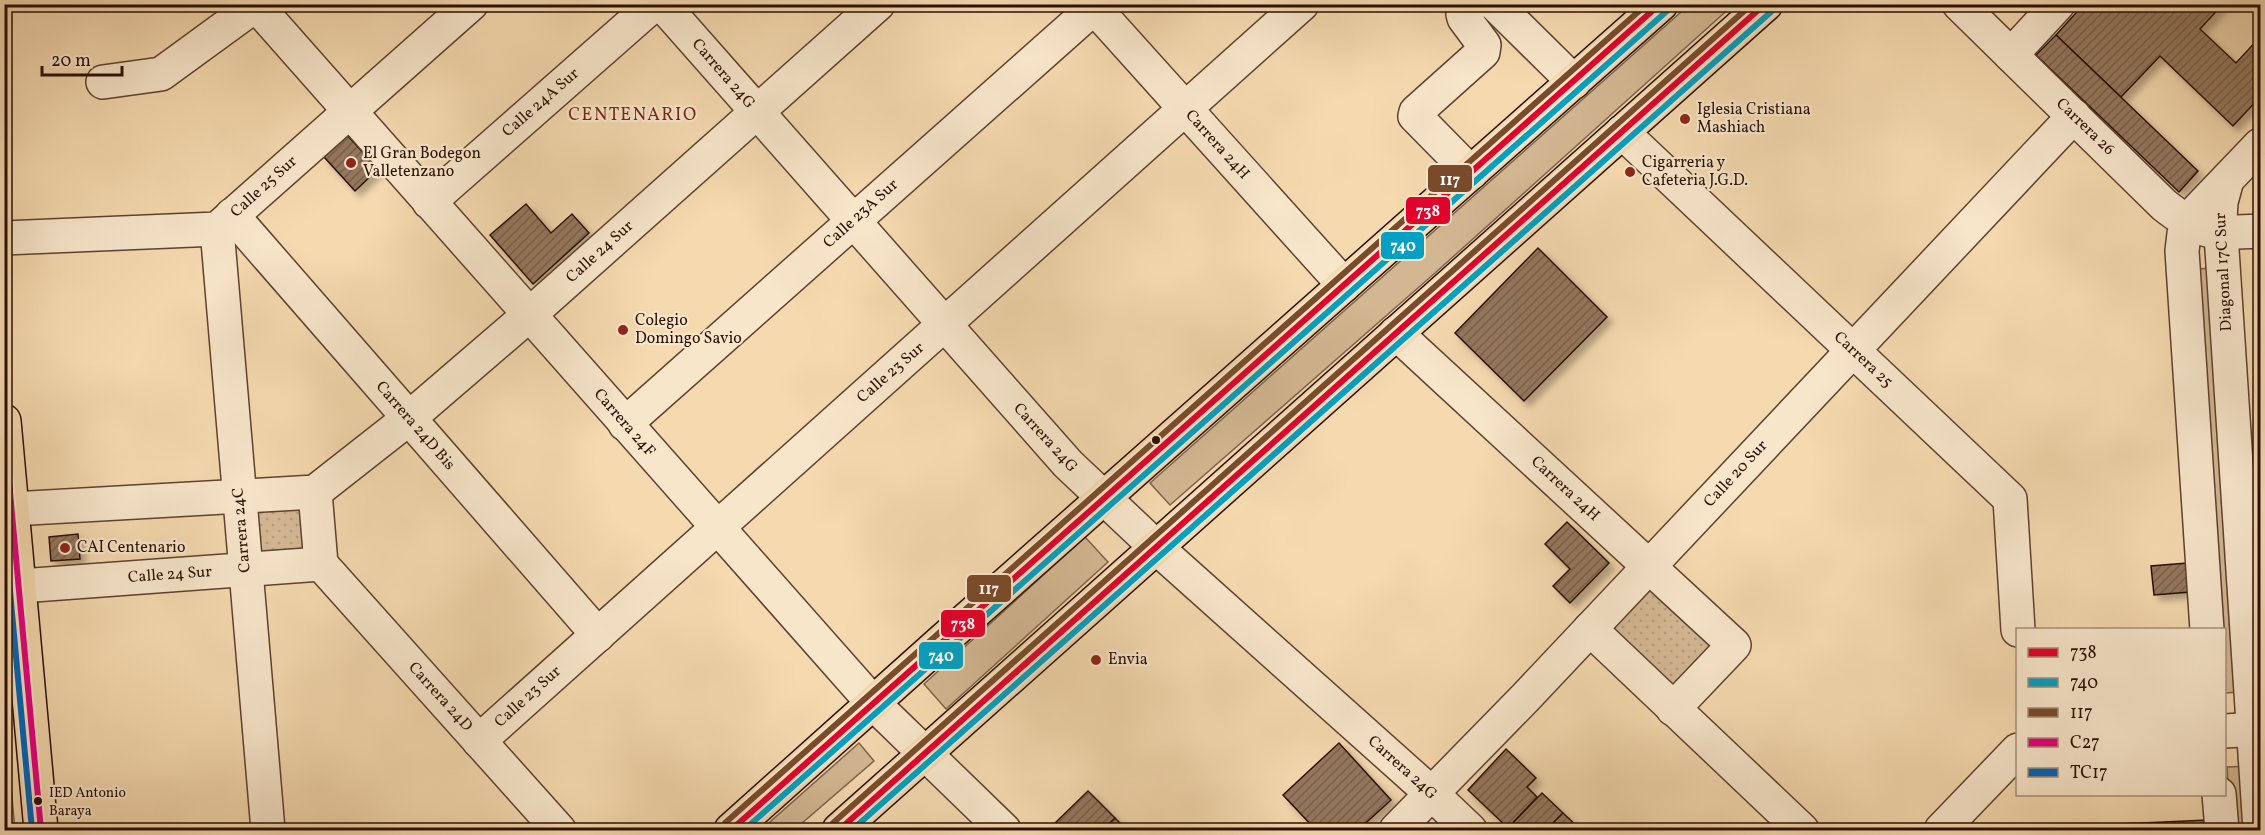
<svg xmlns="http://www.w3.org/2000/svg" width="2265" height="835" font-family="Vollkorn,serif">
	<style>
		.grass { fill: #d2b792; stroke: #7e634b; stroke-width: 1.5 }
		.park { fill: url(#park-dots); stroke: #7e634b; stroke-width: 1.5 }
		.building { fill: url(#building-hatch); stroke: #2a0f04; stroke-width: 1.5; filter: url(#shadow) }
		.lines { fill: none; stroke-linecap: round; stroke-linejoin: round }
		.minor-casing { stroke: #5d422f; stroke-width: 36 }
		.major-casing { stroke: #2a0f04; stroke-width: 36 }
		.minor { stroke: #f8e6cb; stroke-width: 33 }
		.major { stroke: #f5d9af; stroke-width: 33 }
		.bus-1-casing { stroke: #f8e6cb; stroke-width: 10 }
		.bus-2-casing { stroke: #f8e6cb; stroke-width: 10 }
		.bus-3-casing { stroke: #f8e6cb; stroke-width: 10 }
		.bus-4-casing { stroke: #f8e6cb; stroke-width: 10 }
		.bus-5-casing { stroke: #f8e6cb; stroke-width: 10 }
		.bus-1 { stroke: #e4002b; stroke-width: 6 }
		.bus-2 { stroke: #02a1c4; stroke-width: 6 }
		.bus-3 { stroke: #7a4b2a; stroke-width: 6 }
		.bus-4 { stroke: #e5007d; stroke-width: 6 }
		.bus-5 { stroke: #0065bd; stroke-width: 6 }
		.poi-dot { fill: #8f2418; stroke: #f8e6cb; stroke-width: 2 }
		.bus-dot { fill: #2a0f04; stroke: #f8e6cb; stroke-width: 2 }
		.labels { text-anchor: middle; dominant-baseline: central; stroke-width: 4.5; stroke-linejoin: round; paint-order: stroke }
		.bus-label { font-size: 14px; fill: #2a0f04; stroke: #f8e6cb; text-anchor: start }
		.street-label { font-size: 16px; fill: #2a0f04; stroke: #f8e6cb }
		.poi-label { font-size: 16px; fill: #2a0f04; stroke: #f8e6cb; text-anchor: start }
		.neighbourhood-label { font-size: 18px; letter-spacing: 1.5px; fill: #7a1f14; stroke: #f8e6cb }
		.line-badge { stroke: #f8e6cb; stroke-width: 2 }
		.badge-label { font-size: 16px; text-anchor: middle; font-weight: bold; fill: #fff }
	</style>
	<defs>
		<pattern id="park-dots" width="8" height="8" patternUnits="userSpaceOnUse" patternTransform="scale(1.5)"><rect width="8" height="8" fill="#d2b792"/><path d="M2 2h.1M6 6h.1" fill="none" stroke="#b49c7c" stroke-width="1.8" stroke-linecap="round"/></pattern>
		<pattern id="building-hatch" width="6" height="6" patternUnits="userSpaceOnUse" patternTransform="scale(1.5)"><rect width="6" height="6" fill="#94785d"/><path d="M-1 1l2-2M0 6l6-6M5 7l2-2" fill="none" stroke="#79614b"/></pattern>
		<filter id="shadow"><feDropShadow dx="5.5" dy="5.5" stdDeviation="3" flood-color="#0004"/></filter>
	</defs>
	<rect width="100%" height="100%" fill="#f5d9af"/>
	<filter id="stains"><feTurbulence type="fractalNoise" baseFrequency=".00333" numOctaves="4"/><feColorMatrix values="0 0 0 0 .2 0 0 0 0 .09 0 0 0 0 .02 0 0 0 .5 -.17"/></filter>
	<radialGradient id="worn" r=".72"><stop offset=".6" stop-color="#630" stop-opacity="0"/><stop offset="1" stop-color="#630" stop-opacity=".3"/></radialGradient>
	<g class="grass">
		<path d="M 1689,5 L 1733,5 L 1435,273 L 1170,505 L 1150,483 Z"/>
		<path d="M 2215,268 L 2241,692 L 2225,693 L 2224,630 L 2218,629 L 2196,269 Z"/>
		<path d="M 1085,537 L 1108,562 L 946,709 L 924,684 Z"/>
		<path d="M 859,743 L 874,761 L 794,830 L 761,830 Z"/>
		<path d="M 2251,766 L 2256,830 L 2231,830 L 2227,767 Z"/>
	</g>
	<g class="park">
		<path d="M 303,508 L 306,549 L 260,553 L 257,512 Z"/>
		<path d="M 1652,581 L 1717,646 L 1675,690 L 1609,625 Z"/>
		<path d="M 5,722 L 15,830 L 5,830 Z"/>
	</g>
	<g class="building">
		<path d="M 2084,4 L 2169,4 L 2173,8 L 2176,4 L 2223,4 L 2200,29 L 2236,63 L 2260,37 L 2260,97 L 2233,126 L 2160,56 L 2121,97 L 2056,35 Z"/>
		<path d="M 2056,35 L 2198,171 L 2179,192 L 2036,55 Z"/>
		<path d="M 347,135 L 378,169 L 355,191 L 324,157 Z"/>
		<path d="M 526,204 L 551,233 L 572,214 L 589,233 L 533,284 L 490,235 Z"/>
		<path d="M 1538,248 L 1607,317 L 1524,401 L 1455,333 Z"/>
		<path d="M 1567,522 L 1609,563 L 1570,603 L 1553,586 L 1570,569 L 1545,544 Z"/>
		<path d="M 78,534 L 80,559 L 51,561 L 49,537 Z"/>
		<path d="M 2187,563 L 2190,592 L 2154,595 L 2151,566 Z"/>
		<path d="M 1339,743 L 1391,800 L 1358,830 L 1316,830 L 1283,795 Z"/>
		<path d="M 1506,749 L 1536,778 L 1527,787 L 1537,797 L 1508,828 L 1468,790 Z"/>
		<path d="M 1088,791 L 1115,818 L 1103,830 L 1055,830 L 1051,827 Z"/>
		<path d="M 1542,793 L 1563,813 L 1546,830 L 1511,830 L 1508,828 Z"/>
		<path d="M 1563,813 L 1581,830 L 1546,830 Z"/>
		<path d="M 1115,818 L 1127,830 L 1103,830 Z"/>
		<path d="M 2207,820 L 2208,830 L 2121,830 L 2120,824 Z"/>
	</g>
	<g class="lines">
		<defs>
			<g id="minor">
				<path d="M 255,4 L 873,703 L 1004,830"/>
				<path d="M 662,4 L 1068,464 L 1157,548 L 1431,793 L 1470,830"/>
				<path d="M 1091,4 L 1344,285"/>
				<path d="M 1495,4 L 1574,82"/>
				<path d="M 1959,4 L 2164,205 C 2203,236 2213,233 2260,231"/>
				<path d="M 2011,55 L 2058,4"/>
				<path d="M 103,82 L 161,74 L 257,4"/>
				<path d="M 1622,132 L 2010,499 L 2018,630"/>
				<path d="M 1471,173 L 1415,116 L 1416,112 L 1483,52 L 1484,45 L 1464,18 L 1463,14 L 1473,4"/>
				<path d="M 2227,180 L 2221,202 L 2220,219 L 2260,830"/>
				<path d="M 429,202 L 654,4"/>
				<path d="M 232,215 L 598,635"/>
				<path d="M 217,229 L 268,830"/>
				<path d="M 4,238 L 217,229 L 471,4"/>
				<path d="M 1396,333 L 1734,645 L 1673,709"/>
				<path d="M 625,424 L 1098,4"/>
				<path d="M 315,492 L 321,564"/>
				<path d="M 12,509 L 315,492 L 408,419 L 529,315 L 878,4"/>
				<path d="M 321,564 L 559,830"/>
				<path d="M 20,586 L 321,564"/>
				<path d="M 1590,629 L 1802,830"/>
				<path d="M 2207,630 L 2182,251 L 2184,234 L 2193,215 L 2260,145"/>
				<path d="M 2224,731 L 2260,729"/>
				<path d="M 479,741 L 1302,4"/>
				<path d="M 2219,794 L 2222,830"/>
				<path d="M 1396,830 L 1526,697 L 2074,116"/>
				<path d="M 1941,830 L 2018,750"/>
			</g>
			<g id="major">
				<path d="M 4,421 L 41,830"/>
				<path d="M 731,830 L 940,643 L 1661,4"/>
				<path d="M 839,830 L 1766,4"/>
			</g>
		</defs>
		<use href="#minor" class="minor-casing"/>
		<use href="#major" class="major-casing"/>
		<use href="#minor" class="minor"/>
		<use href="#major" class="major"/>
		<defs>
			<g id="bus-1">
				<path d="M 731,830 L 1660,4"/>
				<path d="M 839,830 L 1765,4"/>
			</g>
			<g id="bus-2">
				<path d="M 744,830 L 1667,11"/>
				<path d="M 852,830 L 1772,11"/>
			</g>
			<g id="bus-3">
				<path d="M 725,823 L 1647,4"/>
				<path d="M 833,823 L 1752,4"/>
			</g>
			<path id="bus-4" d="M 4,427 L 41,830"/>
			<path id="bus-5" d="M 4,526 L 32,830"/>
		</defs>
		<use href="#bus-1" class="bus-1-casing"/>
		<use href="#bus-2" class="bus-2-casing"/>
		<use href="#bus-3" class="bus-3-casing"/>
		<use href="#bus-4" class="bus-4-casing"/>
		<use href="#bus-5" class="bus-5-casing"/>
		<use href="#bus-1" class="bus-1"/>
		<use href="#bus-2" class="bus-2"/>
		<use href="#bus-3" class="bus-3"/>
		<use href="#bus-4" class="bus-4"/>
		<use href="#bus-5" class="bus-5"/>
	</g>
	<g class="poi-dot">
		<circle cx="1685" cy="119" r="6"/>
		<circle cx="351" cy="163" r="6"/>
		<circle cx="1630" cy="172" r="6"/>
		<circle cx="623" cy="330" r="6"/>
		<circle cx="65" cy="548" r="6"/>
		<circle cx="1096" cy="660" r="6"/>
	</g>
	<g class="bus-dot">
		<circle cx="1156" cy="440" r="5"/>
		<circle cx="38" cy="801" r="5"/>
	</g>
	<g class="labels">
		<g class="bus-label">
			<text x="49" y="793">IED Antonio<tspan x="49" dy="18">Baraya</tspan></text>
		</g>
		<g class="street-label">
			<text transform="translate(723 74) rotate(49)">Carrera 24G</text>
			<text transform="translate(541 103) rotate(-41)">Calle 24A Sur</text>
			<text transform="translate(2085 127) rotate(44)">Carrera 26</text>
			<text transform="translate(1217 145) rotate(48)">Carrera 24H</text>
			<text transform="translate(264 187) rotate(-42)">Calle 25 Sur</text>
			<text transform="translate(861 214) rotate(-42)">Calle 23A Sur</text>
			<text transform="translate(600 252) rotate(-42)">Calle 24 Sur</text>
			<text transform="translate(2224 272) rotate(-93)">Diagonal 17C Sur</text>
			<text transform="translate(1863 360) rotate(43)">Carrera 25</text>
			<text transform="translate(891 373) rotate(-41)">Calle 23 Sur</text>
			<text transform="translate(624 423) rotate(49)">Carrera 24F</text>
			<text transform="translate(415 426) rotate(49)">Carrera 24D Bis</text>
			<text transform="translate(1045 438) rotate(48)">Carrera 24G</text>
			<text transform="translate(1736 474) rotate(-47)">Calle 20 Sur</text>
			<text transform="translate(1565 489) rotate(43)">Carrera 24H</text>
			<text transform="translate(242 530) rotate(-95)">Carrera 24C</text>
			<text transform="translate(170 575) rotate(-4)">Calle 24 Sur</text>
			<text transform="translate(440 697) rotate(48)">Carrera 24D</text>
			<text transform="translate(528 697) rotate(-42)">Calle 23 Sur</text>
			<text transform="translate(1402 768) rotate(42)">Carrera 24G</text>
		</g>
		<g class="poi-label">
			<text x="1697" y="110">Iglesia Cristiana<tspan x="1697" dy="18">Mashiach</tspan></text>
			<text x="363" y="154">El Gran Bodegon<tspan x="363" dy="18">Valletenzano</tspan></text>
			<text x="1642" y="163">Cigarreria y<tspan x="1642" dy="18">Cafeteria J.G.D.</tspan></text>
			<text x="635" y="321">Colegio<tspan x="635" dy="18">Domingo Savio</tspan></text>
			<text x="77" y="548">CAI Centenario</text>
			<text x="1108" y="660">Envia</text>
		</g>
		<g class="neighbourhood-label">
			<text x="633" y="115">CENTENARIO</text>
		</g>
	</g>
	<g class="line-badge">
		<rect x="1427" y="164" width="46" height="29" rx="6" fill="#7a4b2a"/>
		<rect x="1405" y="196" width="46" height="29" rx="6" fill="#e4002b"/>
		<rect x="1380" y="231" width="45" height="29" rx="6" fill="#02a1c4"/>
		<rect x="966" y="574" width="46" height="29" rx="6" fill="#7a4b2a"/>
		<rect x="940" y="609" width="46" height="29" rx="6" fill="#e4002b"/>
		<rect x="918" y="641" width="46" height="29" rx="6" fill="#02a1c4"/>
	</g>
	<g class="badge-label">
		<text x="1450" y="185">117</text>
		<text x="1428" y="216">738</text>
		<text x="1403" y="251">740</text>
		<text x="989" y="594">117</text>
		<text x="963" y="629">738</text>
		<text x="941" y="661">740</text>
	</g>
	<rect width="2265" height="835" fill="none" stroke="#f5d9af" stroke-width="24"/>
	<rect x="6" y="6" width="2253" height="823" fill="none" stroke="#2a0f04" stroke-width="3"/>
	<rect x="12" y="12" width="2241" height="811" fill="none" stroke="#2a0f04" stroke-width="1.5"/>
	<rect x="2016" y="628" width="210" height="168" fill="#f8e6cb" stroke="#a6907b" stroke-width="1.5"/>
	<rect x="2028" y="648" width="30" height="9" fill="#e4002b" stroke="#a6907b" stroke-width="1.5"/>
	<text x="2070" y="658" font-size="18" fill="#2a0f04">738</text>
	<rect x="2028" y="678" width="30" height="9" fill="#02a1c4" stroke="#a6907b" stroke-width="1.5"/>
	<text x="2070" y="688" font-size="18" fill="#2a0f04">740</text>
	<rect x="2028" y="708" width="30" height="9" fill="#7a4b2a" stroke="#a6907b" stroke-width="1.5"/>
	<text x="2070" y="718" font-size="18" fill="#2a0f04">117</text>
	<rect x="2028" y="738" width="30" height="9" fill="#e5007d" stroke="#a6907b" stroke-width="1.5"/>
	<text x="2070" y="748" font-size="18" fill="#2a0f04">C27</text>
	<rect x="2028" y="768" width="30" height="9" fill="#0065bd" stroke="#a6907b" stroke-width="1.5"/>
	<text x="2070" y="778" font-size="18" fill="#2a0f04">TC17</text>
	<path d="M42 66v9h80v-9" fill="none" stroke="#2a0f04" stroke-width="3"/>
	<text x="51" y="66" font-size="18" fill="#2a0f04" stroke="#f8e6cb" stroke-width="4.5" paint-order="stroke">20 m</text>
	<rect width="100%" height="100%" filter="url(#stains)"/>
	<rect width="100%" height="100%" fill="url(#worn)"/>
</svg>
